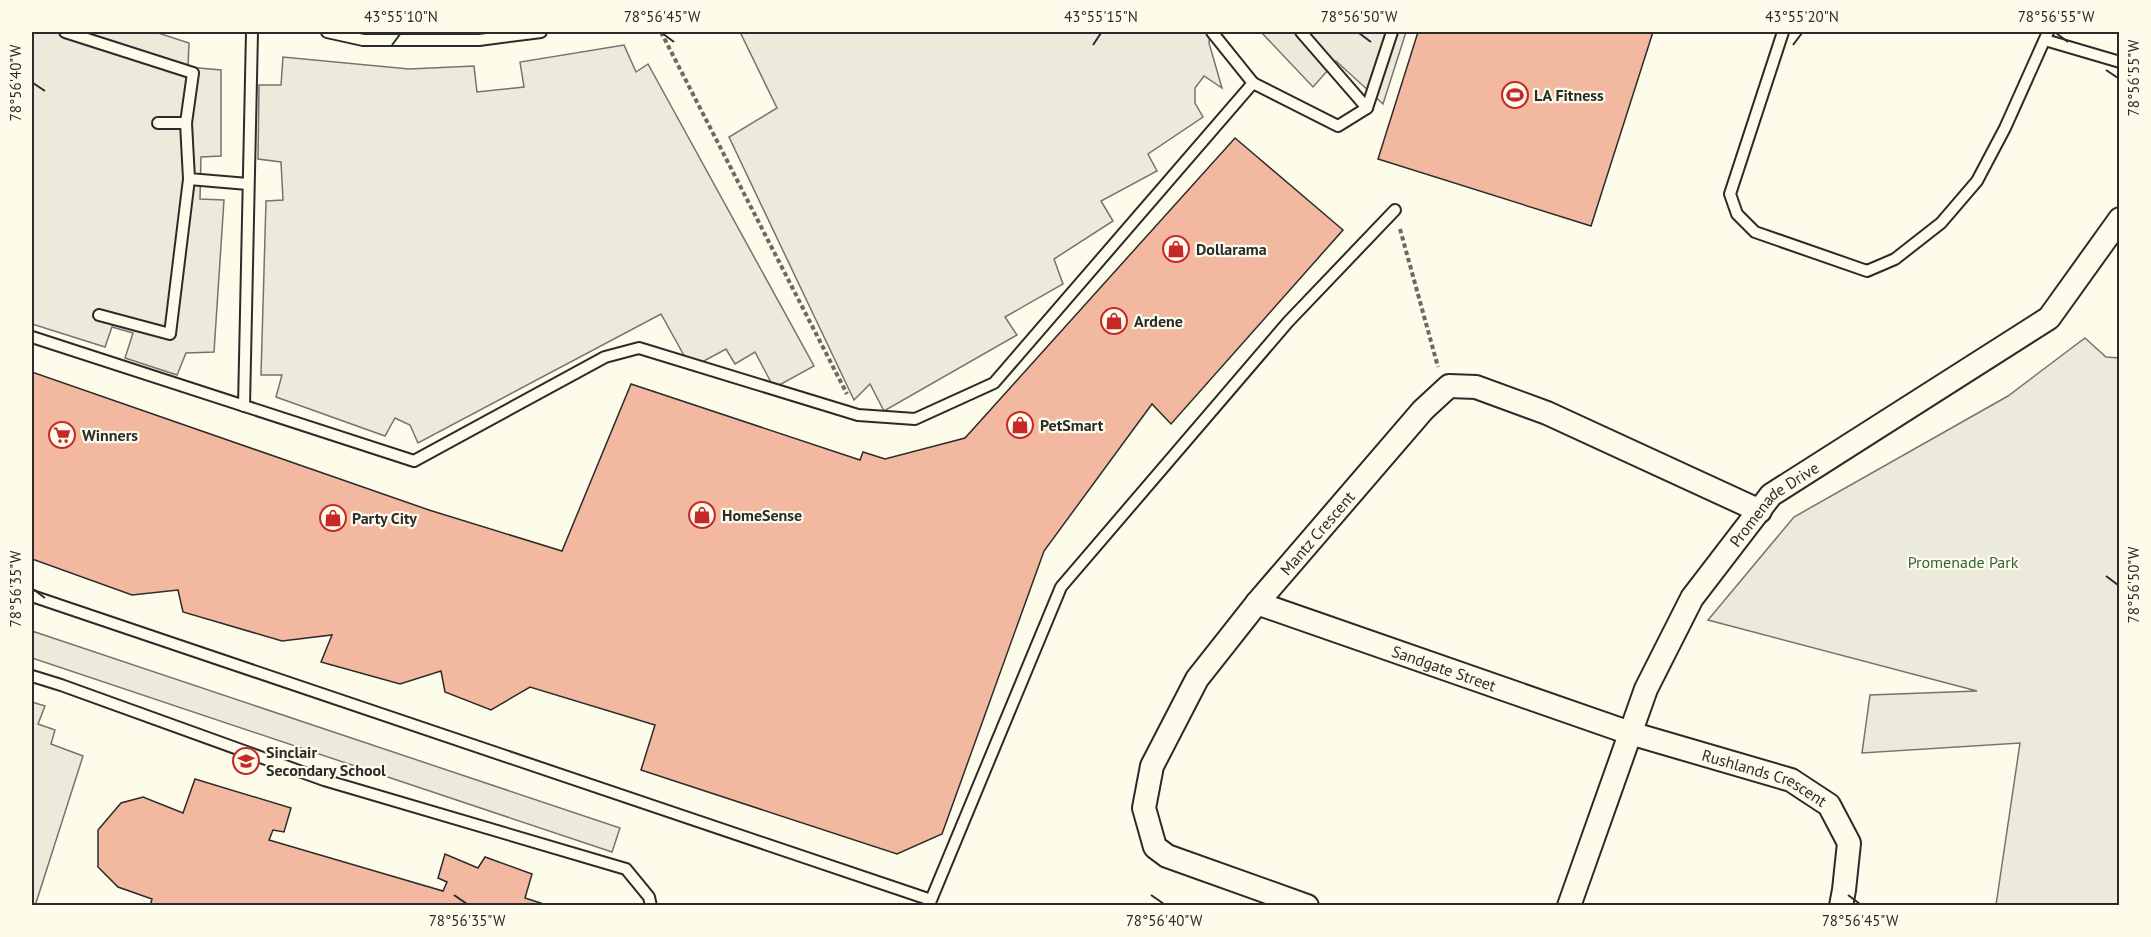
<svg xmlns="http://www.w3.org/2000/svg" width="2151" height="937" font-family="'PT Sans',sans-serif">
	<style>
		.green { fill: #ecebdb; stroke: #74746e; stroke-width: 1.5 }
		.parking { fill: #eceadb; stroke: #74746e; stroke-width: 1.5 }
		.building { fill: #f2b8a0; stroke: #2b2b2b; stroke-width: 1.5 }
		.lines { fill: none; stroke-linecap: round; stroke-linejoin: round }
		.service-casing { stroke: #2b2b2b; stroke-width: 14 }
		.minor-casing { stroke: #2b2b2b; stroke-width: 26 }
		.path { stroke: #6a6964; stroke-width: 4; stroke-dasharray: 4.5 3; stroke-linecap: butt }
		.service { stroke: #fdfbea; stroke-width: 10 }
		.minor { stroke: #fdfbea; stroke-width: 22 }
		.ticks { fill: none; stroke: #2b2b2b; stroke-width: 2 }
		.labels { text-anchor: middle; dominant-baseline: central; stroke-width: 4.5; stroke-linejoin: round; paint-order: stroke }
		.poi-label { font-size: 16px; font-weight: bold; fill: #2b2b2b; stroke: #fdfbea; text-anchor: start }
		.street-label { font-size: 16px; fill: #2b2b2b; stroke: #fdfbea }
		.park-label { font-size: 16px; fill: #34623c; stroke: #fdfbea }
		.neatline { fill: none; stroke: #2b2b2b; stroke-width: 2 }
		.ticks-label { font-size: 15px; text-anchor: middle; fill: #2b2b2b }
	</style>
	<rect width="100%" height="100%" fill="#fdfbea"/>
	<path class="green" d="M 2085,338 L 2106,357 L 2119,358 L 2119,905 L 1996,905 L 2020,743 L 1862,753 L 1870,695 L 1977,691 L 1708,620 L 1794,517 L 2008,396 Z"/>
	<g class="parking">
		<path d="M 32,32 L 155,32 L 189,43 L 188,67 L 221,70 L 221,156 L 201,157 L 200,199 L 224,200 L 214,352 L 186,353 L 177,375 L 125,358 L 133,333 L 112,327 L 105,347 L 32,324 Z"/>
		<path d="M 740,32 L 1210,32 L 1209,43 L 1222,88 L 1204,76 L 1195,88 L 1195,103 L 1203,117 L 1148,154 L 1157,171 L 1101,201 L 1113,221 L 1054,259 L 1063,284 L 1005,317 L 1017,335 L 884,411 L 870,384 L 854,400 L 729,137 L 777,108 Z"/>
		<path d="M 1261,32 L 1406,32 L 1383,104 L 1336,61 L 1313,87 Z"/>
		<path d="M 624,45 L 636,72 L 648,64 L 814,366 L 774,388 L 755,352 L 735,364 L 726,349 L 691,368 L 661,314 L 418,443 L 410,425 L 395,418 L 385,436 L 276,397 L 282,375 L 261,375 L 266,201 L 283,200 L 281,162 L 258,159 L 259,85 L 281,85 L 283,57 L 409,69 L 474,66 L 477,92 L 524,87 L 520,62 Z"/>
		<path d="M 32,631 L 620,828 L 612,852 L 32,658 Z"/>
		<path d="M 32,702 L 45,706 L 38,724 L 55,730 L 51,744 L 83,756 L 35,906 L 32,905 Z"/>
	</g>
	<g class="building">
		<path d="M 1418,32 L 1653,32 L 1591,226 L 1378,159 Z"/>
		<path d="M 1235,138 L 1343,230 L 1171,424 L 1152,404 L 1044,551 L 942,834 L 897,854 L 641,770 L 655,725 L 530,687 L 491,710 L 445,692 L 441,671 L 400,684 L 321,662 L 332,635 L 282,641 L 183,612 L 178,590 L 132,595 L 32,559 L 32,372 L 429,510 L 562,551 L 631,384 L 860,460 L 863,452 L 885,459 L 965,438 Z"/>
		<path d="M 195,779 L 291,808 L 284,832 L 273,830 L 269,840 L 443,891 L 447,882 L 438,878 L 445,854 L 478,868 L 485,857 L 532,874 L 525,898 L 550,906 L 150,906 L 152,899 L 118,887 L 98,867 L 98,830 L 121,803 L 143,797 L 183,813 Z"/>
	</g>
	<g class="lines">
		<defs>
			<g id="service">
				<path d="M 65,32 L 193,73 L 186,123"/>
				<path d="M 327,32 L 363,40 L 479,40 L 541,32"/>
				<path d="M 1301,32 L 1367,108"/>
				<path d="M 1783,32 L 1730,194 L 1737,214 L 1755,232 L 1867,271 L 1895,259 L 1941,223 L 1977,181 L 2005,128 L 2048,32"/>
				<path d="M 2045,40 L 2120,62"/>
				<path d="M 1253,83 L 1338,126 L 1367,108 L 1392,32"/>
				<path d="M 158,123 L 186,123 L 189,179 L 248,184"/>
				<path d="M 99,315 L 170,334 L 189,179"/>
				<path d="M 32,337 L 414,461 L 605,357 L 639,348 L 858,415 L 915,419 L 994,383 L 1253,83 L 1212,32"/>
				<path d="M 244,406 L 252,32"/>
				<path d="M 32,596 L 931,900 L 1061,587 L 1288,322 L 1395,210"/>
				<path d="M 32,676 L 61,685 L 324,780 L 626,869 L 649,897 L 651,906"/>
			</g>
			<g id="minor">
				<path id="s1" d="M 1257,603 L 1630,733 L 1791,780 L 1829,805 L 1849,843 L 1844,890 L 1841,906"/>
				<path id="s2" d="M 1307,906 L 1167,856 L 1155,847 L 1144,808 L 1152,766 L 1197,679 L 1257,603 L 1423,410 L 1449,386 L 1476,387 L 1547,413 L 1760,511"/>
				<path id="s3" d="M 1569,906 L 1646,689 L 1692,598 L 1771,495 L 2049,318 L 2120,219"/>
			</g>
		</defs>
		<use href="#service" class="service-casing"/>
		<use href="#minor" class="minor-casing"/>
		<g class="path">
			<path d="M 661,32 L 847,394"/>
			<path d="M 1400,229 L 1438,367"/>
		</g>
		<use href="#service" class="service"/>
		<use href="#minor" class="minor"/>
	</g>
	<path class="ticks" d="M 662,33 L 674,42M 1359,33 L 1371,42M 2056,33 L 2068,42M 392,45 L 401,33M 1093,45 L 1101,33M 1793,45 L 1802,33M 2106,70 L 2118,78M 33,83 L 45,91M 2106,576 L 2118,585M 33,589 L 45,598M 454,895 L 467,904M 1151,895 L 1164,904M 1848,895 L 1860,904"/>
	<defs>
		<symbol id="stadium-ring" viewBox="-11 -11 22 22"><circle r="9.5" fill="#fdfbea" stroke="#c62828" stroke-width="1.5"/><path d="M0-5a6.5 5 0 1 0 0 10a6.5 5 0 1 0 0-10ZM-3.5-1.8h7v3.6h-7Z" fill="#c62828"/></symbol>
		<symbol id="shop-ring" viewBox="-11 -11 22 22"><circle r="9.5" fill="#fdfbea" stroke="#c62828" stroke-width="1.5"/><path d="M-5-2.5h2.3a2.7 3.5 0 0 1 5.4 0H5L5.5 6h-11ZM-1.5-2.5h3a1.5 2.3 0 0 0-3 0Z" fill="#c62828"/></symbol>
		<symbol id="supermarket-ring" viewBox="-11 -11 22 22"><circle r="9.5" fill="#fdfbea" stroke="#c62828" stroke-width="1.5"/><path d="M-6-5.5h2.5l.6 2H6L4.5 2H-2.5L-4.4-4H-6ZM-1.5 3.2a1.3 1.3 0 1 0 .1 0ZM3 3.2a1.3 1.3 0 1 0 .1 0Z" fill="#c62828"/></symbol>
		<symbol id="school-ring" viewBox="-11 -11 22 22"><circle r="9.5" fill="#fdfbea" stroke="#c62828" stroke-width="1.5"/><path d="M0-5L7-2L0 1L-7-2ZM-4 1L0 2.5L4 1V4Q0 6-4 4Z" fill="#c62828"/></symbol>
	</defs>
	<g fill-rule="evenodd">
		<use href="#stadium-ring" x="1500" y="80" width="30" height="30"/>
		<use href="#shop-ring" x="1161" y="234" width="30" height="30"/>
		<use href="#shop-ring" x="1099" y="306" width="30" height="30"/>
		<use href="#shop-ring" x="1005" y="410" width="30" height="30"/>
		<use href="#supermarket-ring" x="47" y="420" width="30" height="30"/>
		<use href="#shop-ring" x="687" y="500" width="30" height="30"/>
		<use href="#shop-ring" x="318" y="503" width="30" height="30"/>
		<use href="#school-ring" x="231" y="746" width="30" height="30"/>
	</g>
	<g class="labels">
		<g class="poi-label">
			<text x="1534" y="95">LA Fitness</text>
			<text x="1196" y="249">Dollarama</text>
			<text x="1134" y="321">Ardene</text>
			<text x="1040" y="425">PetSmart</text>
			<text x="82" y="435">Winners</text>
			<text x="722" y="515">HomeSense</text>
			<text x="352" y="518">Party City</text>
			<text x="266" y="752">Sinclair<tspan x="266" dy="18">Secondary School</tspan></text>
		</g>
		<g class="street-label">
			<text stroke="none"><textPath href="#s3" startOffset="458">Promenade Drive</textPath></text>
			<text stroke="none"><textPath href="#s2" startOffset="534">Mantz Crescent</textPath></text>
			<text stroke="none"><textPath href="#s1" startOffset="198">Sandgate Street</textPath></text>
			<text stroke="none"><textPath href="#s1" startOffset="537">Rushlands Crescent</textPath></text>
		</g>
		<g class="park-label">
			<text x="1963" y="562">Promenade Park</text>
		</g>
	</g>
	<rect width="2151" height="937" fill="none" stroke="#fdfbea" stroke-width="66"/>
	<rect x="33" y="33" width="2085" height="871" class="neatline"/>
	<g class="ticks-label">
		<text x="401" y="22">43°55'10"N</text>
		<text x="662" y="22">78°56'45"W</text>
		<text x="1101" y="22">43°55'15"N</text>
		<text x="1359" y="22">78°56'50"W</text>
		<text x="1802" y="22">43°55'20"N</text>
		<text x="2056" y="22">78°56'55"W</text>
		<text transform="translate(2134 78) rotate(-90)" y="5">78°56'55"W</text>
		<text transform="translate(16 83) rotate(-90)" y="5">78°56'40"W</text>
		<text transform="translate(2134 585) rotate(-90)" y="5">78°56'50"W</text>
		<text transform="translate(16 589) rotate(-90)" y="5">78°56'35"W</text>
		<text x="467" y="926">78°56'35"W</text>
		<text x="1164" y="926">78°56'40"W</text>
		<text x="1860" y="926">78°56'45"W</text>
	</g>
</svg>
